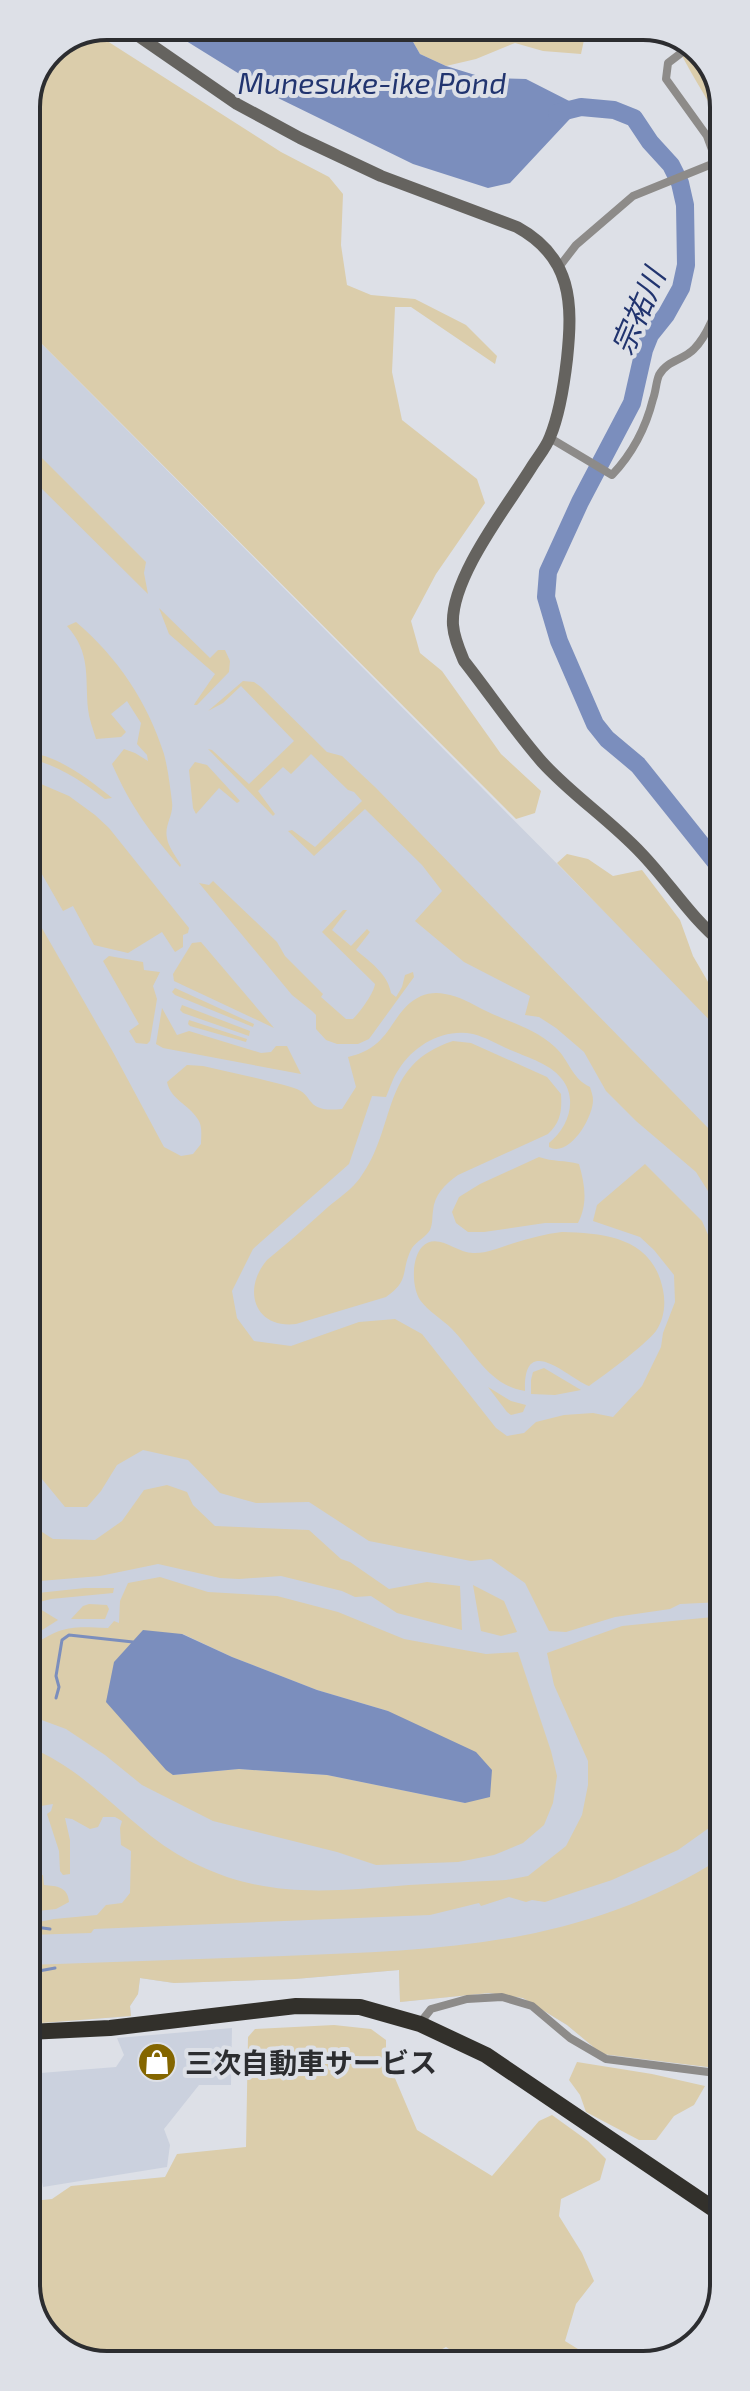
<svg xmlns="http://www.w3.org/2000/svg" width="750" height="2391" font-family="'Exo 2','Noto Sans JP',sans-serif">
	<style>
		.built { fill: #cbd1de }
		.green { fill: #dbcdab; fill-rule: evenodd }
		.water { fill: #7b8ebd }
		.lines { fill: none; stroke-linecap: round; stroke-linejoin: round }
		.stream { stroke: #7b8ebd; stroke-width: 3 }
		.river { stroke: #7b8ebd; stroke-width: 18 }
		.street { stroke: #8d8b89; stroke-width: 8 }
		.secondary { stroke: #65635f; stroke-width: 12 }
		.highway { stroke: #32302b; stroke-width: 16 }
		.labels { text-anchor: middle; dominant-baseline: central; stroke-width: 8; stroke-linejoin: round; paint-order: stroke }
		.poi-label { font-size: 28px; font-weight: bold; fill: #2c2d30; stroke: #dde0e7; text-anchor: start }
		.water-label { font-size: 30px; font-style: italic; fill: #21346f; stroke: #dde0e7 }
		.rim { fill: none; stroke: #2c2d30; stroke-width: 4 }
	</style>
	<rect width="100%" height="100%" fill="#dde0e7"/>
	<g class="built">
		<path d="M 26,328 L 722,1030 L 724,2069 L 602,2054 L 567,2025 L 523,1998 L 489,1993 L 400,2002 L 399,1970 L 295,1979 L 174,1983 L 140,1978 L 138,1994 L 130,2006 L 131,2016 L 28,2024 Z"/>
		<path d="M 232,2028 L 231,2085 L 199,2085 L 164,2129 L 170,2145 L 167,2167 L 43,2187 L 28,2114 L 28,2074 L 116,2067 L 124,2055 L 117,2038 Z"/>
	</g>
	<g class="green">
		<path d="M 404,26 L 587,26 L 581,54 L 543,51 L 515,43 L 476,59 L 446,66 L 420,54 Z"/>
		<path d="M 93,32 L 281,152 L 329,177 L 343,194 L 341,245 L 347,285 L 371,295 L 415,299 L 466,325 L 497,356 L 495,364 L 411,307 L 395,307 L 392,372 L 402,420 L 477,479 L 485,503 L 436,574 L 411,621 L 420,653 L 442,671 L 501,754 L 541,791 L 535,813 L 516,819 L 26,328 L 26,102 L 50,49 Z"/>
		<path d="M 673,36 L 696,46 L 721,86 L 721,125 C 706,95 686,68 673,36 Z"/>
		<path d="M 27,443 L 146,562 L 144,573 L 148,594 L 27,474 Z"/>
		<path d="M 159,608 L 210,658 L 218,650 L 225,650 L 230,661 L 229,672 L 197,705 L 194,705 L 195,703 L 215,674 L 169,634 Z"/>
		<path d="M 76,622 C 118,658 147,701 164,754 C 168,769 170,786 172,802 C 174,815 164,825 167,838 C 168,846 176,857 181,865 L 180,867 C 149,831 131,807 112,764 L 124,749 L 135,753 L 148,761 L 147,755 L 137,744 L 141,723 L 127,701 L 111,714 L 126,732 L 121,737 L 96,739 C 93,729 89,719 88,709 C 85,676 91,653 67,626 Z"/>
		<path d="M 243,681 L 254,682 L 261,687 L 327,752 L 342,756 L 376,788 L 711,1131 L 723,1144 L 723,1215 L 696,1172 L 636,1121 L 606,1091 L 584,1052 L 556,1028 L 539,1017 L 525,1015 L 530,996 L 464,962 L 415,921 L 442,891 L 422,865 L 365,809 L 314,856 L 288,831 L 292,830 L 315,847 L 362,801 L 354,792 L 348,790 L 311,754 L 291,774 L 283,767 L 258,791 L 275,814 L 273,816 L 208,749 L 212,750 L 249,784 L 294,741 L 241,686 L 223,703 L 208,711 Z"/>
		<path d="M 27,752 C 59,756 87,778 112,798 L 105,799 C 82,781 56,764 27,758 Z"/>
		<path d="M 195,762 L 207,765 L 240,801 L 237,803 L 219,788 L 196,814 L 193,808 L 189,770 Z"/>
		<path d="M 27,778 L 69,796 L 95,815 L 109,828 L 189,928 L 188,933 L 183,935 L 183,947 L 175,952 L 162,932 L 128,953 L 94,945 L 73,906 L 63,911 L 27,848 Z"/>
		<path d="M 567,854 L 588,859 L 613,876 L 642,870 L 680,920 L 693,956 L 722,1006 L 722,1033 L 557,863 Z"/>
		<path d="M 213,881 L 277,942 L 285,956 L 323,994 L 321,997 L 346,1019 L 353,1019 C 360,1012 374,993 375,984 L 322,932 L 343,910 L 347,910 L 332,930 L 351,946 L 367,929 L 370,932 L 356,950 C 370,962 388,974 391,993 L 396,997 L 402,987 L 405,975 L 413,972 L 414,977 L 369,1039 L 358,1044 L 337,1044 L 326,1040 L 316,1029 L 316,1015 L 312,1011 L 292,995 L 199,883 L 209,885 Z"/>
		<path d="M 27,902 L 113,1052 L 164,1147 L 181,1156 L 193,1154 L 201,1144 C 201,1136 203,1125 197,1118 C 188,1104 171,1100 167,1082 L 187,1065 L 203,1066 C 233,1073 264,1079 294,1088 C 316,1095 303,1113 342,1109 L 356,1087 L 348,1057 C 394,1047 389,1011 421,996 C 428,993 437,992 445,994 C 459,996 472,1004 484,1010 C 508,1022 535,1028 555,1047 C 570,1061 571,1078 590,1087 C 591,1091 593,1095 593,1100 C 593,1118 569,1158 549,1147 L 549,1143 C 568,1128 579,1099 561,1078 C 550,1064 529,1058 513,1051 C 500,1046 486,1037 473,1034 C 444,1028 414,1045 399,1069 C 393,1077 390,1088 386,1097 L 372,1096 L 349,1164 L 253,1249 L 232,1291 L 237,1318 L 254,1341 L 291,1346 L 359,1322 L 395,1319 L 422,1334 L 496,1428 L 507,1436 L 524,1433 L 536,1422 L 564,1415 L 593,1413 L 613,1417 L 642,1386 L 661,1347 L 663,1333 L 675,1302 L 674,1275 L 654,1250 L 640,1237 L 593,1221 L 597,1205 L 645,1164 L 702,1221 L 723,1269 L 723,1602 L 680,1604 L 670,1609 L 615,1617 L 566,1632 L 549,1631 L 525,1583 L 491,1559 L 471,1561 L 369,1541 L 309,1502 L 256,1503 L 220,1493 L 188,1460 L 143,1450 L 117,1465 L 101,1491 L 87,1507 L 65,1507 L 28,1462 Z"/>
		<path d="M 201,942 L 274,1028 L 174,981 L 173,974 L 192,943 Z"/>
		<path d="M 109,956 L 143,962 L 144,970 L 160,972 L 153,986 L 157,999 L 150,1041 L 147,1044 L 136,1043 L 129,1031 L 139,1024 L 103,961 Z"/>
		<path d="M 175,988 L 254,1024 L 253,1027 L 175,995 L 172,992 Z"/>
		<path d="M 182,1005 L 250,1031 L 249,1036 L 183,1013 L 180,1010 Z"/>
		<path d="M 162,1008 L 177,1035 L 189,1031 L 261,1053 L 271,1052 L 276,1046 L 287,1046 L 301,1074 L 163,1048 L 156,1044 Z"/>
		<path d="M 189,1020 L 247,1039 L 246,1042 L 190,1026 L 188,1024 Z"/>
		<path d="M 453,1041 L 471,1043 L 547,1077 L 561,1094 C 562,1110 561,1122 548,1134 L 458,1175 C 445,1184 434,1195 433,1211 C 432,1217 433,1223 430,1230 C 426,1237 417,1241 412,1248 C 400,1270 411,1280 386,1297 L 296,1324 C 254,1329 242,1289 267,1260 C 288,1243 308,1225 328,1207 C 339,1198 352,1189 360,1178 C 398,1126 379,1065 453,1041 Z"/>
		<path d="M 539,1157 C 553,1162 565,1160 579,1164 C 585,1185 588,1203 578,1223 L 545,1223 L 484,1232 L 468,1232 L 456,1223 L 452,1212 L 459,1197 L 480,1184 Z"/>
		<path d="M 562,1232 C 606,1233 653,1238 663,1290 C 666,1304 664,1319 656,1331 C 644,1346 606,1374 589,1386 C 568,1378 523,1331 525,1391 C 490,1386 474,1352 452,1329 C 443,1320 428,1311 420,1300 C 412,1288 411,1259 422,1247 C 437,1231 456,1253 473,1253 C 486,1254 501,1247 514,1243 C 530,1238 545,1234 562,1232 Z"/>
		<path d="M 544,1368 L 581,1390 L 555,1395 L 531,1394 L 531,1380 L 533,1372 Z"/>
		<path d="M 488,1387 L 511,1401 L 526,1405 L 523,1412 L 511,1415 L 507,1412 Z"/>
		<path d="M 167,1485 L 187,1492 L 193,1505 L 215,1526 L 309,1530 L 341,1559 L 350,1562 L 389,1589 L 427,1582 L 460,1586 L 462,1630 L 397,1613 L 371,1596 L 355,1597 L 342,1591 L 281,1576 L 239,1579 L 220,1578 L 158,1564 L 100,1576 L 28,1582 L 28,1523 L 53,1539 L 95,1540 L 122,1521 L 144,1490 Z"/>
		<path d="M 160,1577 L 208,1592 L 277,1596 L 338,1612 L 404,1639 L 486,1654 L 518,1652 L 551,1751 L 557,1776 L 553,1803 L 544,1825 L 523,1843 L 494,1855 L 458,1862 L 376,1865 L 337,1852 L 213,1821 L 142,1785 L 105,1755 L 66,1729 L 28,1715 L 28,1648 C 63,1626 67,1626 108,1628 L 114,1621 L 119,1623 L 120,1601 L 128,1583 ZM 183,1634 L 232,1657 L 317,1690 L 388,1711 L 465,1803 L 327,1775 L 238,1769 L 174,1775 Z"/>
		<path d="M 473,1585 L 504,1601 L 517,1632 L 501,1636 L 481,1631 Z"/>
		<path d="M 85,1588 L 114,1588 L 113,1593 L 51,1599 L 28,1605 L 28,1594 Z"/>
		<path d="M 89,1604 L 107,1605 L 109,1609 L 105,1619 L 71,1619 L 83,1606 Z"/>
		<path d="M 40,1609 L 58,1620 L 28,1639 L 28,1615 Z"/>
		<path d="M 723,1616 L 723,1818 L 678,1850 L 612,1880 L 545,1902 L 532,1900 L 526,1902 L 509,1897 L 481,1906 L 479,1903 L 430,1915 L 94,1929 L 91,1933 L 28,1935 L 28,1924 L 54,1919 L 97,1915 L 106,1905 L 122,1903 L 130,1893 L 131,1851 L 121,1845 L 120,1828 L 122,1821 L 115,1817 L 103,1817 L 98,1827 L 90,1829 L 72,1819 L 65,1818 L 70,1840 L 70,1874 L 63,1875 L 60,1871 L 59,1851 L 47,1814 L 51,1811 L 53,1804 L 41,1806 L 29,1805 L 30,1875 L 43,1875 L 44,1885 C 57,1886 68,1887 69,1902 L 56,1909 L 28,1912 L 28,1747 C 87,1769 124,1822 177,1854 C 256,1900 322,1892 409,1885 C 441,1883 474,1882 506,1880 L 528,1876 L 566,1846 L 582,1815 L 588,1785 L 588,1761 L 554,1685 L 547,1653 L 622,1626 Z"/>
		<path d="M 723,1857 L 724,2069 L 602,2054 L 567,2025 L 523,1998 L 489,1993 L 400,2002 L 399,1970 L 295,1979 L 174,1983 L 140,1978 L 138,1994 L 130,2006 L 131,2016 L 28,2024 L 28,1965 C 114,1962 199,1959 284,1956 C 445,1950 583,1946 723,1857 Z"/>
		<path d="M 334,2025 L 371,2029 L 386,2040 L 386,2057 L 417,2130 L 492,2176 L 539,2121 L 552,2115 L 588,2141 L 606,2159 L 600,2180 L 561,2199 L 559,2216 L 582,2253 L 594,2281 L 576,2304 L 565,2341 L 586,2354 L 587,2363 L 470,2363 L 446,2347 L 420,2361 L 418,2363 L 101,2365 L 54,2345 L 29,2305 L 29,2185 L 33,2201 L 52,2199 L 71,2186 L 165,2177 L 177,2154 L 246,2147 L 248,2037 L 255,2029 Z"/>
		<path d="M 577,2062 L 652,2074 L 705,2086 L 694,2105 L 674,2116 L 656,2140 L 639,2140 L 586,2112 L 580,2095 L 569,2080 Z"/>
	</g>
	<g class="water">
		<path d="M 162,26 L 404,26 L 420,54 L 446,66 L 485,78 L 526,79 L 581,107 L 510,183 L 488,188 L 413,164 L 280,99 Z"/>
		<path d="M 143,1630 L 182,1634 L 232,1657 L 317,1690 L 388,1711 L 476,1752 L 492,1770 L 490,1797 L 465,1803 L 327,1775 L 239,1769 L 173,1775 L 166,1770 L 106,1702 L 114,1662 Z"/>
	</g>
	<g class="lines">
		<g class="stream">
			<path d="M 56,1698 L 59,1687 L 56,1676 L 62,1640 L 69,1635 L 133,1642"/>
			<path d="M 28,1926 L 50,1929"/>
			<path d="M 28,1973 L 55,1968"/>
		</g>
		<path class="river" d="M 557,113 L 581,107 L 614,110 L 634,118 L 650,142 L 671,165 L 680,183 L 685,205 L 686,265 L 681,288 L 666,315 L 650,335 L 644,350 L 632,403 L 580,502 L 548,572 L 546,597 L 559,641 L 595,724 L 607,739 L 638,765 L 722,870"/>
		<g class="street">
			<path d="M 689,47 L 668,63 L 666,79 L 707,136 L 721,174"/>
			<path d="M 559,267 L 576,245 L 633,196 L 717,162"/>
			<path d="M 550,438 L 612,475 C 632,454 646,427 653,399 C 656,391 656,382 659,375 C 667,360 684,360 694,349 C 708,335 716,311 722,293"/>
			<path d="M 420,2023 L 431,2009 L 467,1999 L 502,1997 L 532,2006 L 570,2038 L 606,2059 L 724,2074"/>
		</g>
		<path class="secondary" d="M 124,26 L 237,104 L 300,138 L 381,176 L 517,227 C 572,257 573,303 567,359 C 564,385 560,413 550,437 C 546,448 537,458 531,468 C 506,508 450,579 453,625 C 454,638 459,649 464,661 C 490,694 514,730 542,762 C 572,795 610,820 641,853 C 669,882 690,917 722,943"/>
		<path class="highway" d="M 28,2032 L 110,2028 L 296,2006 L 360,2007 L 420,2024 L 486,2055 L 724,2216"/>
	</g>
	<defs>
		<symbol id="shop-disc" viewBox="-11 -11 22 22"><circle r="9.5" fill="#846600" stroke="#dde0e7"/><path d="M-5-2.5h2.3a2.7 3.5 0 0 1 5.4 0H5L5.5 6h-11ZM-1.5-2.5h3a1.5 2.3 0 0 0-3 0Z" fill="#fff"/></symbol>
	</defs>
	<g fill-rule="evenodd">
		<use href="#shop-disc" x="135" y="2040" width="44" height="44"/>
	</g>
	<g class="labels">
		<g class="poi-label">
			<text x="185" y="2062">三次自動車サービス</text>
		</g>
		<g class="water-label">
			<text x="372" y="82">Munesuke-ike Pond</text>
			<text transform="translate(637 311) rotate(-67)">宗祐川</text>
		</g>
	</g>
	<path d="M0 0H750V2391H0ZM107 40H643A67 67 0 0 1 710 107V2284A67 67 0 0 1 643 2351H107A67 67 0 0 1 40 2284V107A67 67 0 0 1 107 40Z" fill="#dde0e7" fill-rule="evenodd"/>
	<path class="rim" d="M107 40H643A67 67 0 0 1 710 107V2284A67 67 0 0 1 643 2351H107A67 67 0 0 1 40 2284V107A67 67 0 0 1 107 40Z"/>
</svg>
